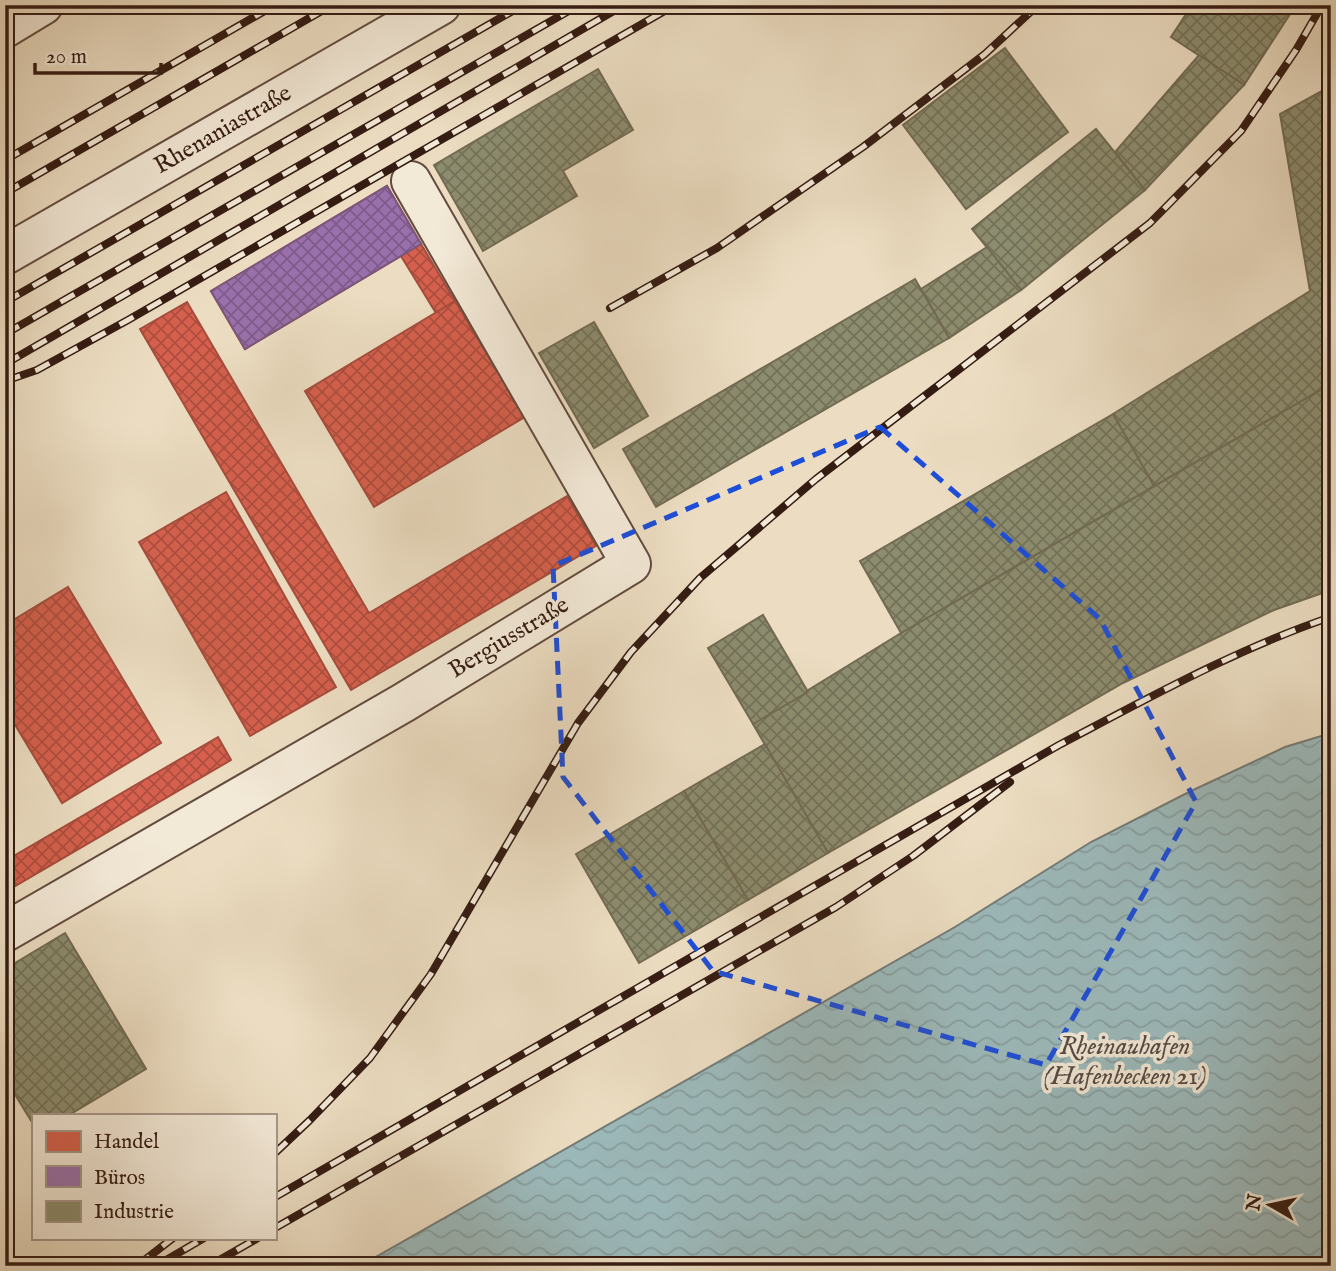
<svg xmlns="http://www.w3.org/2000/svg" width="1336" height="1271" font-family="'IM FELL English',serif">
	<style>
		.water { fill: url(#water-waves); stroke: #737b78; stroke-width: 2 }
		.shops { fill: url(#shops-cross-hatch); stroke: #a64c3c; stroke-width: 2 }
		.offices { fill: url(#offices-cross-hatch); stroke: #7b577d; stroke-width: 2 }
		.industry { fill: url(#industry-cross-hatch); stroke: #726a53; stroke-width: 2 }
		.lines { fill: none; stroke-linecap: round; stroke-linejoin: round }
		.minor-casing { stroke: #634c3f; stroke-width: 42 }
		.tertiary-casing { stroke: #634c3f; stroke-width: 42 }
		.minor { stroke: #f3e9d7; stroke-width: 38 }
		.tertiary { stroke: #f3e9d7; stroke-width: 38 }
		.rail-casing { stroke: #351c13; stroke-width: 8 }
		.rail { stroke: #f3e9d7; stroke-width: 5; stroke-dasharray: 16; stroke-linecap: butt }
		.marked { fill: none; stroke: #1d4ed8; stroke-width: 5; stroke-dasharray: 14 9; stroke-linejoin: round }
		.labels { text-anchor: middle; dominant-baseline: central; stroke-width: 7; stroke-linejoin: round; paint-order: stroke }
		.street-label { font-size: 24px; fill: #351c13; stroke: #f3e9d7 }
		.water-label { font-size: 26px; font-style: italic; fill: #544b46; stroke: #f3e9d7 }
	</style>
	<defs>
		<pattern id="water-waves" width="16" height="10" patternUnits="userSpaceOnUse" patternTransform="scale(1.75)"><rect width="16" height="10" fill="#9cbabc"/><path d="M0 5q4-4 8 0t8 0" fill="none" stroke="#879fa1"/></pattern>
		<pattern id="shops-cross-hatch" width="8" height="8" patternUnits="userSpaceOnUse" patternTransform="scale(1.75)"><rect width="8" height="8" fill="#d6604d"/><path d="M0 0l8 8M0 8l8-8" fill="none" stroke="#ae4e3f"/></pattern>
		<pattern id="offices-cross-hatch" width="8" height="8" patternUnits="userSpaceOnUse" patternTransform="scale(1.75)"><rect width="8" height="8" fill="#9970ab"/><path d="M0 0l8 8M0 8l8-8" fill="none" stroke="#7e5b8a"/></pattern>
		<pattern id="industry-cross-hatch" width="8" height="8" patternUnits="userSpaceOnUse" patternTransform="scale(1.75)"><rect width="8" height="8" fill="#8c8c6e"/><path d="M0 0l8 8M0 8l8-8" fill="none" stroke="#737259"/></pattern>
	</defs>
	<rect width="100%" height="100%" fill="#ecddc2"/>
	<filter id="stains"><feTurbulence type="fractalNoise" baseFrequency=".00286" numOctaves="4"/><feColorMatrix values="0 0 0 0 .2 0 0 0 0 .09 0 0 0 0 .02 0 0 0 .5 -.17"/></filter>
	<radialGradient id="worn" r=".72"><stop offset=".6" stop-color="#630" stop-opacity="0"/><stop offset="1" stop-color="#630" stop-opacity=".3"/></radialGradient>
	<path class="water" d="M 1331,733 L 1331,1266 L 360,1266 L 955,927 L 1091,842 L 1189,792 L 1285,747 Z"/>
	<g class="shops">
		<path d="M 387,186 L 421,244 L 245,349 L 211,291 Z"/>
		<path d="M 421,244 L 455,301 L 436,313 L 401,256 Z"/>
		<path d="M 455,301 L 525,417 L 374,507 L 305,391 Z"/>
		<path d="M 187,302 L 369,613 L 567,496 L 596,546 L 351,690 L 140,329 Z"/>
		<path d="M 226,492 L 336,687 L 250,736 L 139,542 Z"/>
		<path d="M 68,587 L 161,743 L 62,803 L 5,708 L 5,625 Z"/>
		<path d="M 218,737 L 231,760 L 5,892 L 5,861 Z"/>
	</g>
	<path class="offices" d="M 387,186 L 421,244 L 245,349 L 211,291 Z"/>
	<g class="industry">
		<path d="M 1192,5 L 1296,5 L 1244,85 L 1171,37 Z"/>
		<path d="M 1005,48 L 1068,132 L 966,209 L 903,125 Z"/>
		<path d="M 1199,55 L 1244,85 L 1145,190 L 1115,152 Z"/>
		<path d="M 598,69 L 633,130 L 563,171 L 577,196 L 483,251 L 434,165 Z"/>
		<path d="M 1331,86 L 1331,384 L 1154,486 L 1113,414 L 1310,291 L 1280,114 Z"/>
		<path d="M 1096,129 L 1145,190 L 1021,290 L 972,229 Z"/>
		<path d="M 987,247 L 1021,290 L 949,338 L 921,289 Z"/>
		<path d="M 915,279 L 949,338 L 656,507 L 623,449 Z"/>
		<path d="M 594,322 L 648,416 L 594,448 L 539,353 Z"/>
		<path d="M 1331,384 L 1331,590 L 1274,610 L 1123,683 L 828,853 L 753,724 L 901,633 Z"/>
		<path d="M 1113,414 L 1154,486 L 901,633 L 860,561 Z"/>
		<path d="M 763,615 L 808,692 L 753,724 L 708,648 Z"/>
		<path d="M 765,744 L 828,853 L 748,900 L 684,791 Z"/>
		<path d="M 684,791 L 748,900 L 639,963 L 576,854 Z"/>
		<path d="M 65,933 L 146,1069 L 69,1115 L 33,1115 L 33,1124 L 5,1078 L 5,969 Z"/>
	</g>
	<g class="lines">
		<defs>
			<g id="minor">
				<path d="M 5,28 L 43,5"/>
				<path d="M 5,932 L 403,703 L 631,564 L 411,181"/>
			</g>
			<path id="tertiary" d="M 5,255 L 441,5"/>
		</defs>
		<use href="#minor" class="minor-casing"/>
		<use href="#tertiary" class="tertiary-casing"/>
		<use href="#minor" class="minor"/>
		<use href="#tertiary" class="tertiary"/>
		<defs>
			<g id="rail">
				<path d="M 5,160 L 275,5"/>
				<path d="M 5,193 L 332,5"/>
				<path d="M 5,302 L 523,5"/>
				<path d="M 610,308 L 717,248 L 863,147 L 985,54 L 1038,5"/>
				<path d="M 5,334 L 579,5"/>
				<path d="M 5,364 L 624,5"/>
				<path d="M 5,381 L 37,370 L 128,320 L 675,5"/>
				<path d="M 275,1153 L 310,1120 L 370,1058 L 431,974 L 578,723 L 631,652 L 700,578 L 816,479 L 1150,223 L 1241,131 L 1296,50 L 1322,5"/>
				<path d="M 275,1197 L 1059,745 C 1147,699 1236,649 1331,617"/>
				<path d="M 275,1228 L 836,907 L 913,856 L 1010,782"/>
				<path d="M 137,1266 L 173,1238"/>
				<path d="M 156,1266 L 204,1238"/>
				<path d="M 209,1266 L 258,1238"/>
			</g>
		</defs>
		<use href="#rail" class="rail-casing"/>
		<use href="#rail" class="rail"/>
	</g>
	<path class="marked" d="M 880,427 L 1100,619 L 1196,802 L 1046,1065 L 713,971 L 563,777 L 553,566 Z"/>
	<g class="labels">
		<g class="street-label">
			<text transform="translate(223 130) rotate(-30)">Rhenaniastraße</text>
			<text transform="translate(509 638) rotate(-31)">Bergiusstraße</text>
		</g>
		<g class="water-label">
			<text x="1125" y="1046">Rheinauhafen<tspan x="1125" dy="30">(Hafenbecken 21)</tspan></text>
		</g>
	</g>
	<rect width="1336" height="1271" fill="none" stroke="#ecddc2" stroke-width="28"/>
	<rect x="7" y="7" width="1322" height="1257" fill="none" stroke="#351c13" stroke-width="3.5"/>
	<rect x="14" y="14" width="1308" height="1243" fill="none" stroke="#351c13" stroke-width="2"/>
	<rect x="32" y="1114" width="245" height="126" fill="#f3e9d7" stroke="#a79789" stroke-width="2"/>
	<rect x="46" y="1131" width="35" height="21" fill="#d6604d" stroke="#a79789" stroke-width="2"/>
	<text x="94" y="1148" font-size="21" fill="#351c13">Handel</text>
	<rect x="46" y="1166" width="35" height="21" fill="#9970ab" stroke="#a79789" stroke-width="2"/>
	<text x="94" y="1184" font-size="21" fill="#351c13">Büros</text>
	<rect x="46" y="1201" width="35" height="21" fill="#8c8c6e" stroke="#a79789" stroke-width="2"/>
	<text x="94" y="1218" font-size="21" fill="#351c13">Industrie</text>
	<g transform="translate(1270 1205) rotate(279)" stroke="#f3e9d7" stroke-width="5" paint-order="stroke">
	<path d="M0-5L12 26L0 18L-12 26Z" fill="#351c13"/>
	<text y="-10" font-size="19" font-weight="bold" text-anchor="middle" fill="#351c13">N</text>
	</g>
	<path d="M35 63v10h126v-10" fill="none" stroke="#351c13" stroke-width="3.5"/>
	<text x="46" y="63" font-size="21" fill="#351c13" stroke="#f3e9d7" stroke-width="5" paint-order="stroke">20 m</text>
	<rect width="100%" height="100%" filter="url(#stains)"/>
	<rect width="100%" height="100%" fill="url(#worn)"/>
</svg>
